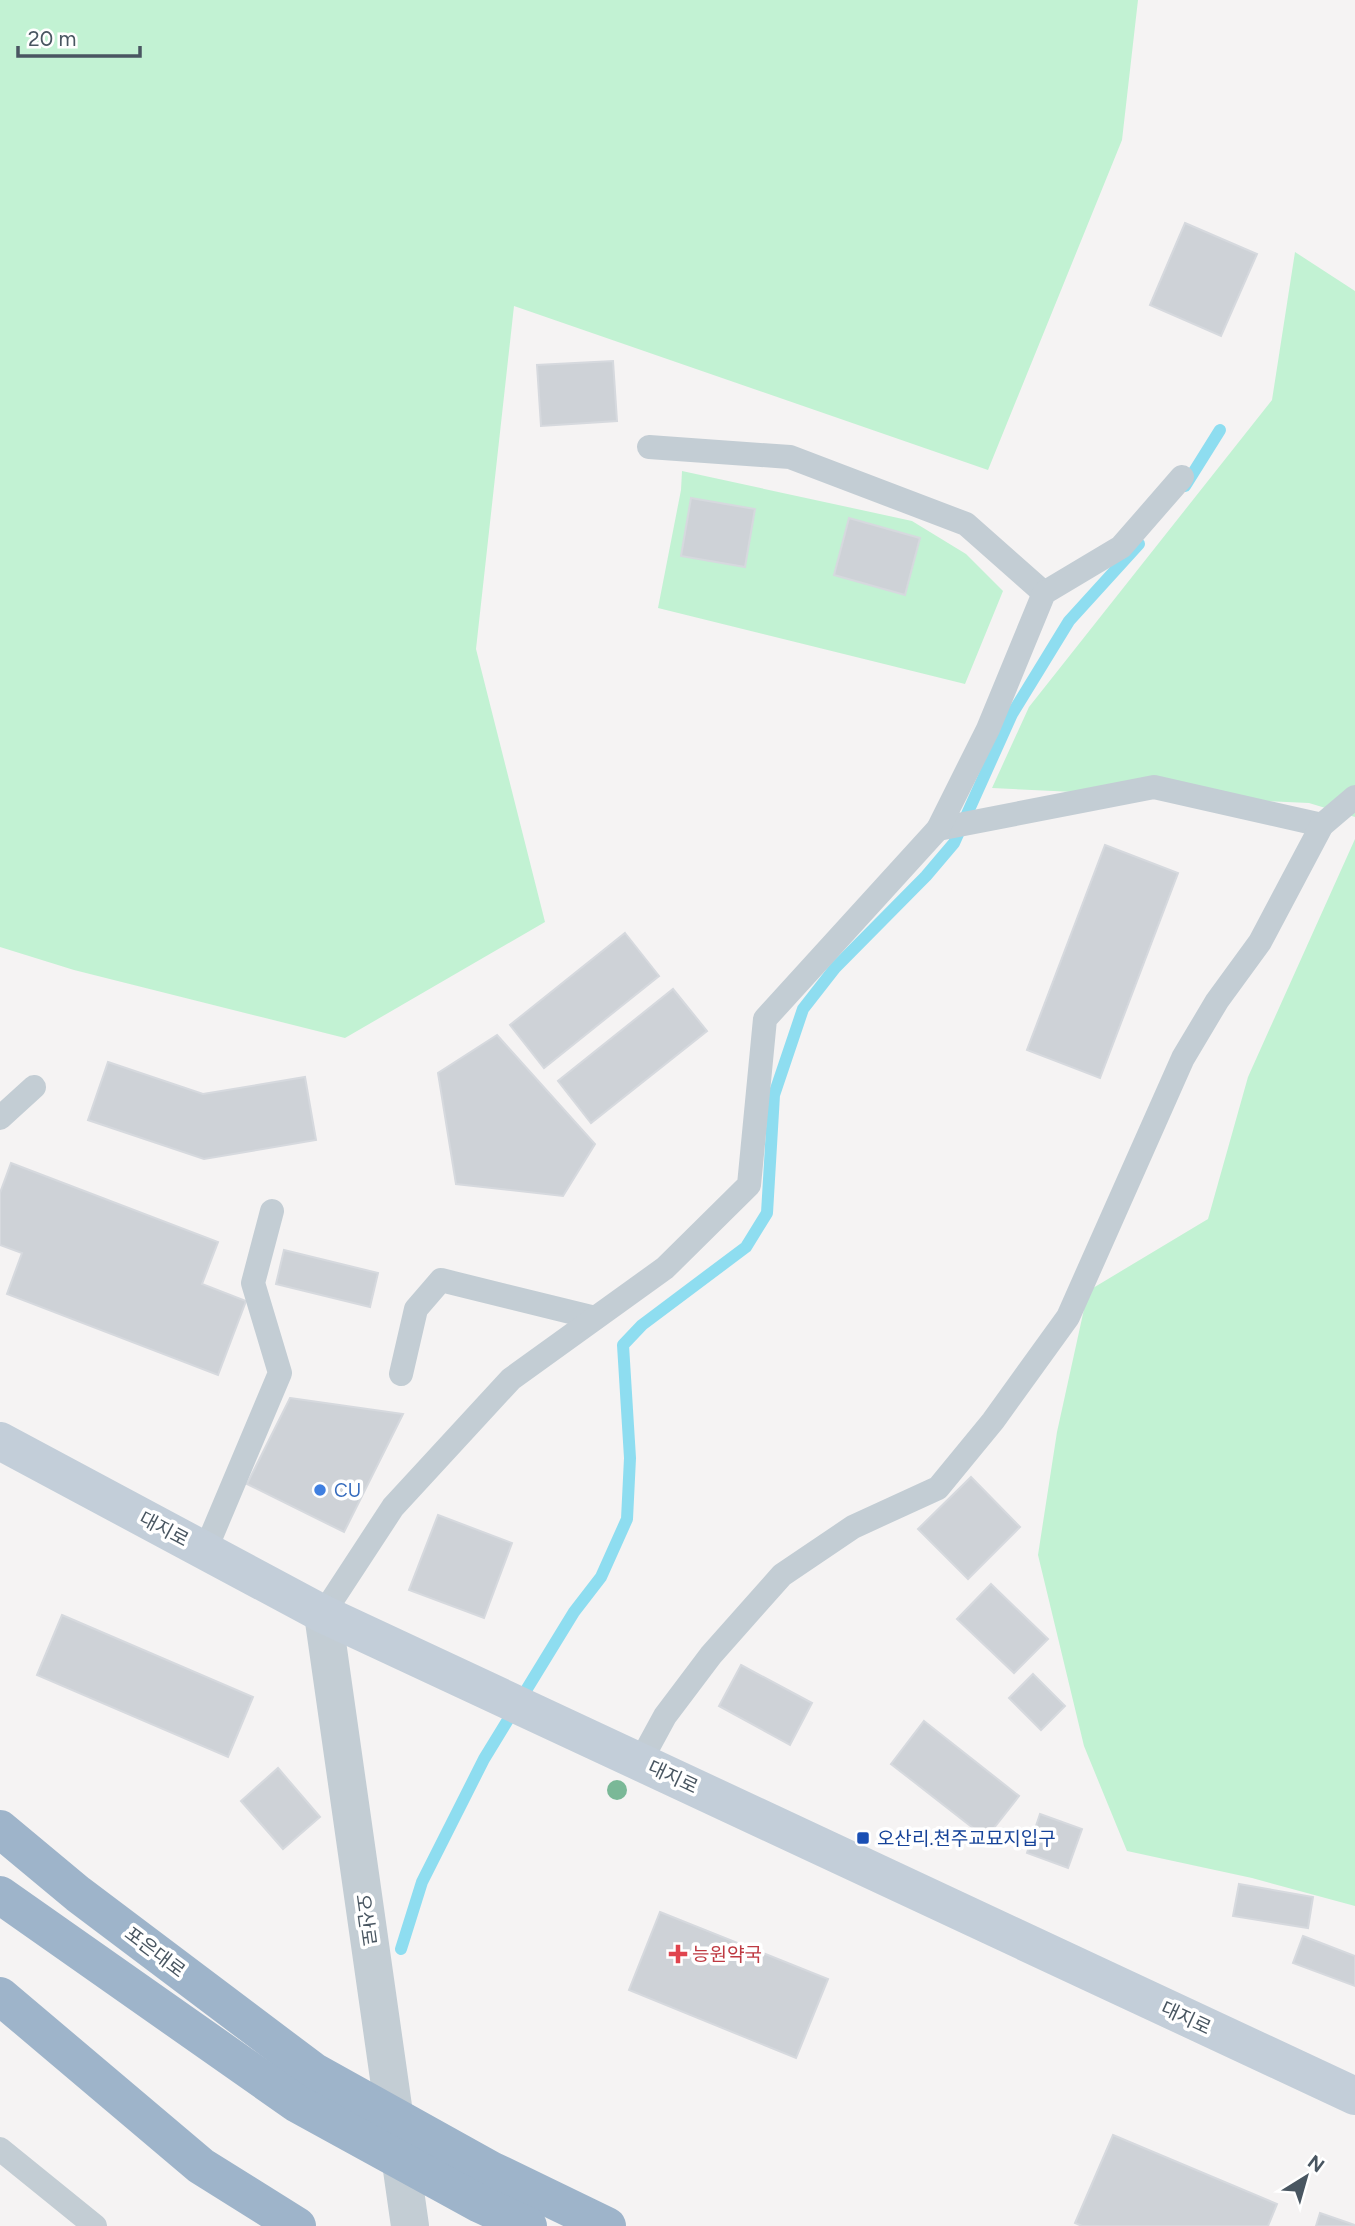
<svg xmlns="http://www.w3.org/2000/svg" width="1355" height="2226" font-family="Figtree,'Noto Sans KR',sans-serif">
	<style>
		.green { fill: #c2f2d3 }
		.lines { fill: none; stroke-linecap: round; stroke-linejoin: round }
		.stream { stroke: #8eddf0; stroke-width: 12 }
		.building { fill: #ced2d7; stroke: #d6d9de; stroke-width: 2 }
		.service { stroke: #c3cdd4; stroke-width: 24 }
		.tertiary { stroke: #c3cdd4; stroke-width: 38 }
		.secondary { stroke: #c3ced9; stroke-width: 38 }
		.trunk { stroke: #9eb4ca; stroke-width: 38 }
		.tree { fill: #7ab897 }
		.shop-dot { fill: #3f7fe0; stroke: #fff; stroke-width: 2.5 }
		.transit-dot { fill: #1a4fb4; stroke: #fff; stroke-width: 2.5 }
		.health-dot { fill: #e0444e; stroke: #fff; stroke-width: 2.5 }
		.labels { text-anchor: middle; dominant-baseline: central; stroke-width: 7; stroke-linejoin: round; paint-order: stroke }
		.shop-label { font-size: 19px; fill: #366cbe; stroke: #fff; text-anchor: start }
		.street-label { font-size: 19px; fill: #495661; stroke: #fff }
		.transit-label { font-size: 19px; fill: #164399; stroke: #fff; text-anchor: start }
		.health-label { font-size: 19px; fill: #be3a42; stroke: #fff; text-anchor: start }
	</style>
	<rect width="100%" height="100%" fill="#f5f3f3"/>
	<g class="green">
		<path d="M 0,0 L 1138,0 L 1122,140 L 988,470 L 514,306 L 476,649 L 545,922 L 345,1038 L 74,970 L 0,947 Z"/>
		<path d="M 1295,252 L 1355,291 L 1355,817 L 1309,803 L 992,788 L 1029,707 L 1272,400 Z"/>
		<path d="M 682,471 L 912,521 L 966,554 L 1003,591 L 965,684 L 658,608 L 681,490 Z"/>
		<path d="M 1355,839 L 1355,1906 L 1252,1878 L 1127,1851 L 1084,1746 L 1038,1555 L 1057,1432 L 1088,1291 L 1208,1219 L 1248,1077 Z"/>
	</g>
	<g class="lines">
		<g class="stream">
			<path d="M 1185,486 L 1220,430"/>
			<path d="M 401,1949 L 422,1882 L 484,1759 L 574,1612 L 601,1577 L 627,1519 L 630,1458 L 623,1345 L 642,1325 L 746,1247 L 767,1213 L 774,1095 L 803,1009 L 835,968 L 926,876 L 954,843 L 1012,714 L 1069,621 L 1139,544"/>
		</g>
	</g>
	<g class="building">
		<path d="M 1185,223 L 1257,254 L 1221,336 L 1150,305 Z"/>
		<path d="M 613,361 L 617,421 L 541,426 L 537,365 Z"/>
		<path d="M 691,498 L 755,509 L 745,567 L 681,556 Z"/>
		<path d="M 849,518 L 920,538 L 905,595 L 834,575 Z"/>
		<path d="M 1105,845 L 1178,873 L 1100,1078 L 1027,1050 Z"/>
		<path d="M 625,933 L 659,976 L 544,1068 L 510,1025 Z"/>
		<path d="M 673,989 L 707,1031 L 591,1123 L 558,1081 Z"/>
		<path d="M 497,1035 L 595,1144 L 563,1196 L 456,1184 L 438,1073 Z"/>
		<path d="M 108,1062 L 203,1094 L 305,1077 L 316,1140 L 204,1159 L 88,1120 Z"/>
		<path d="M 11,1163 L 218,1242 L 202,1284 L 246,1301 L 218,1375 L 7,1294 L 22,1253 L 0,1245 L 0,1193 Z"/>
		<path d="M 284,1250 L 378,1273 L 370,1307 L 276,1284 Z"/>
		<path d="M 290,1398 L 403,1414 L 344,1532 L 247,1484 Z"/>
		<path d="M 971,1477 L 1020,1527 L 968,1579 L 918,1529 Z"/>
		<path d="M 438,1515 L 512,1543 L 484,1618 L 409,1590 Z"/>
		<path d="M 991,1584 L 1048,1639 L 1014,1673 L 957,1619 Z"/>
		<path d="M 62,1615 L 253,1697 L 228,1757 L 37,1675 Z"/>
		<path d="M 741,1665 L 812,1703 L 790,1745 L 719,1706 Z"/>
		<path d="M 1033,1674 L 1065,1706 L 1041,1730 L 1009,1698 Z"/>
		<path d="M 924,1721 L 1019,1796 L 986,1838 L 891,1764 Z"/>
		<path d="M 278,1768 L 320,1817 L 283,1849 L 241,1801 Z"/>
		<path d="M 1040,1814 L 1082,1829 L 1068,1868 L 1027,1853 Z"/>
		<path d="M 1239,1884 L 1313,1897 L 1308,1928 L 1233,1916 Z"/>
		<path d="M 660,1912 L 828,1979 L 796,2058 L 629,1990 Z"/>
		<path d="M 1303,1936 L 1355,1956 L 1355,1986 L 1293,1963 Z"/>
		<path d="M 1113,2135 L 1277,2204 L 1268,2226 L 1082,2226 L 1075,2223 Z"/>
		<path d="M 1320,2213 L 1355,2225 L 1355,2226 L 1316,2226 Z"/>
	</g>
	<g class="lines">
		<g class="service">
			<path d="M 649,447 L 790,457 L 966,524 L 1044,593"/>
			<path d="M 938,829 L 1154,787 L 1322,825"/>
			<path d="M 0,1118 L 34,1087"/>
			<path d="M 401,1374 L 416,1309 L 441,1280 L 595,1318"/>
			<path d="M 205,1551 L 280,1373 L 253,1283 L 272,1211"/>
			<path d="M 323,1614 L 393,1507 L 511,1379 L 665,1268 L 749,1185 L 765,1019 L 938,829 L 988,729 L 1044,593 L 1121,547 L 1182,477"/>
			<path d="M 640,1762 L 665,1716 L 711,1655 L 782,1575 L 853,1527 L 938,1488 L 993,1421 L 1068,1317 L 1183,1058 L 1217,1001 L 1260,942 L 1322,825 L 1355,797"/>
			<path d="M 0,2149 L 95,2226"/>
		</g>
		<path class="tertiary" d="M 323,1614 L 410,2226"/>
		<path class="secondary" d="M 0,1441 L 323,1614 L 1355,2096"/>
		<g class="trunk">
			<path d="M 0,1829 L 78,1894 L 313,2071 L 491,2170 L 607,2226"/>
			<path d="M 0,1895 L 296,2103 L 480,2204 L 528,2226"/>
			<path d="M 0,1996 L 201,2166 L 297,2226"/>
		</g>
	</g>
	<circle class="tree" cx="617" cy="1790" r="10"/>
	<circle class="shop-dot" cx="320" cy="1490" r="7"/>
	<rect class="transit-dot" x="856" y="1831" width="14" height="14" rx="3.5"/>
	<path class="health-dot" d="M674.5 1943.5h7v7h7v7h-7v7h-7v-7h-7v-7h7z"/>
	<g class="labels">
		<g class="shop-label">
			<text x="334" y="1490">CU</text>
		</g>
		<g class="street-label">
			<text transform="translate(164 1529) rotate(28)">대지로</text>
			<text transform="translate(673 1777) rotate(25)">대지로</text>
			<text transform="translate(366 1920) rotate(82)">오산로</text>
			<text transform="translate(155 1952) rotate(37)">포은대로</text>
			<text transform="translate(1186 2018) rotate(25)">대지로</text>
		</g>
		<g class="transit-label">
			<text x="877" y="1838">오산리.천주교묘지입구</text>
		</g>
		<g class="health-label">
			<text x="692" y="1954">능원약국</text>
		</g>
	</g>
	<g transform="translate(1306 2177) rotate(37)" stroke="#ffffff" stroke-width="5" paint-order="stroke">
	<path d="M0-5L12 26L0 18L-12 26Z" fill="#495661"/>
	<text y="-10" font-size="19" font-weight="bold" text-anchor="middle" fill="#495661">N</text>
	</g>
	<path d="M18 46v10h122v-10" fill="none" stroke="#495661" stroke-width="3.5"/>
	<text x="28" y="46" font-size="21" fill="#495661" stroke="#ffffff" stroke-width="5" paint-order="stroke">20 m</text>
</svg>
